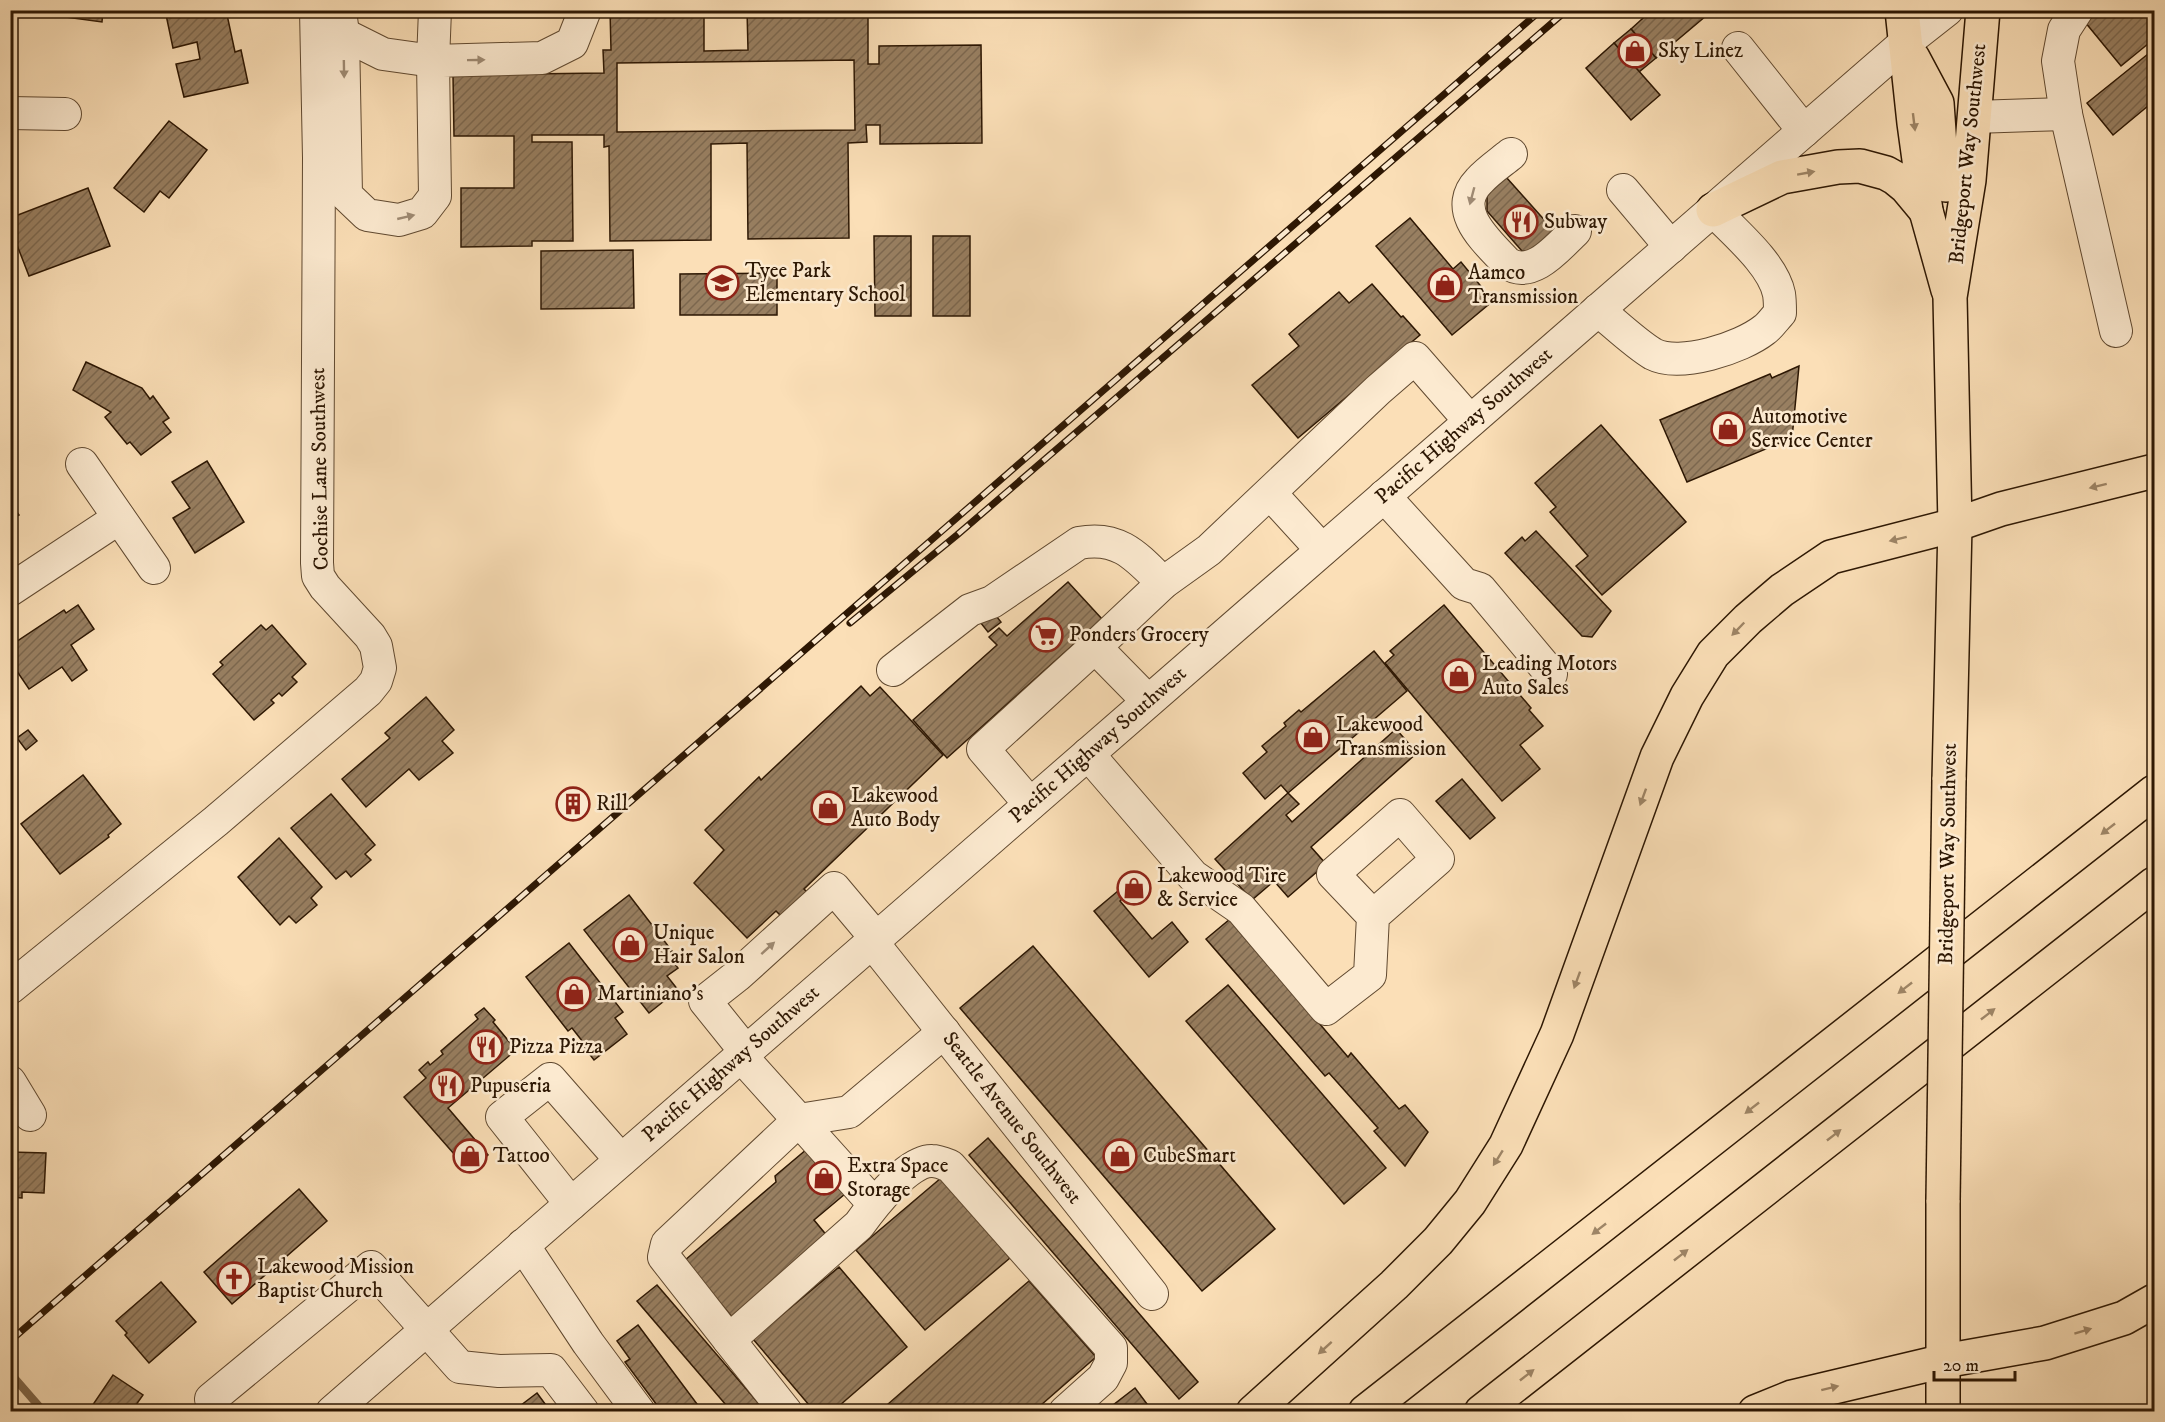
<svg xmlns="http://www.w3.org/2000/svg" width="2165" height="1422" font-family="'IM FELL DW Pica',serif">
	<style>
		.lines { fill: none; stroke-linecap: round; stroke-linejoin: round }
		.stream { stroke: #7f664a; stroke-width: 8 }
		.building { fill: url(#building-hatch); stroke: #2d1703; stroke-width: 1.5; fill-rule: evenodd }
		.minor-casing { stroke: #604930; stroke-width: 34 }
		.major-casing { stroke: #2d1703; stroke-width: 36 }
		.highway-casing { stroke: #2d1703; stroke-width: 36 }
		.minor { stroke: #fcead0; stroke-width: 32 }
		.major { stroke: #fbdfb7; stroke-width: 33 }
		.highway { stroke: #fbdfb7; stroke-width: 33 }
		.rail-casing { stroke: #2d1703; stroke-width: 7 }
		.rail { stroke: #fcead0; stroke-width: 4.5; stroke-dasharray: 14; stroke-linecap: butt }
		.major-bridge-casing { stroke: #2d1703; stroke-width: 36; stroke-linecap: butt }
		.major-bridge { stroke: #fbdfb7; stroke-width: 33 }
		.oneway { fill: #9f8b74 }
		.oneway2 { fill: #9e8566 }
		.labels { text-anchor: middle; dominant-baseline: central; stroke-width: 5; stroke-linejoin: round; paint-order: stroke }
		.poi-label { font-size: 21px; fill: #2d1703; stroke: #fcead0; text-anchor: start }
		.street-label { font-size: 21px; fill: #2d1703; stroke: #fcead0 }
	</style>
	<defs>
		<pattern id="building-hatch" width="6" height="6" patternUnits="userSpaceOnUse" patternTransform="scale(1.5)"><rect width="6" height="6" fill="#987f61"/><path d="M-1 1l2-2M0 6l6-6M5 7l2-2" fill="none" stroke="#7c674e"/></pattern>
	</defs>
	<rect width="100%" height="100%" fill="#fbdfb7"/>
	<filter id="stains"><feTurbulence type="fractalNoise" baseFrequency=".00333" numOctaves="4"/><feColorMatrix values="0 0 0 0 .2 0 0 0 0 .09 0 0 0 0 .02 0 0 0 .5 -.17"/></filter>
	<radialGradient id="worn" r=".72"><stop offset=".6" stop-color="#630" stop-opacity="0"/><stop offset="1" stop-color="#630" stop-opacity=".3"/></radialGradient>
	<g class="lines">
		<path class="stream" d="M 10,1373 L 44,1412"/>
	</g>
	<g class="building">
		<path d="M 36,10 L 103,10 L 102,22 L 35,13 Z"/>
		<path d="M 165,10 L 226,10 L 235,52 L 241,50 L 248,83 L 184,97 L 176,64 L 200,59 L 197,42 L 173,48 Z"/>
		<path d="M 610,10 L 704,10 L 704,51 L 748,50 L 747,10 L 868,10 L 868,64 L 879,64 L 879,46 L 981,45 L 982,143 L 880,144 L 880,125 L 866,125 L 867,142 L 848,143 L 849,238 L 748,239 L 747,143 L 711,144 L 711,240 L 610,241 L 609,146 L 604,147 L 604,135 L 532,135 L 532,142 L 572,142 L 573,241 L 532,241 L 532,246 L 461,247 L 461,188 L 514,188 L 514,136 L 454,136 L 453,75 L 604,73 L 603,50 L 611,50 ZM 854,60 L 855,130 L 617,132 L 617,63 Z"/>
		<path d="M 878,10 L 957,10 L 957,15 L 878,16 Z"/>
		<path d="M 1652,10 L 1713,10 L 1656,58 L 1631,29 Z"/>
		<path d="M 2099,10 L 2142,10 L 2154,26 L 2154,39 L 2121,66 L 2085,22 Z"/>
		<path d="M 1631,29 L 1656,58 L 1639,72 L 1614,43 Z"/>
		<path d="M 1614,43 L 1660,95 L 1631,120 L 1586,68 Z"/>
		<path d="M 2148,54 L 2154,62 L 2154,101 L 2113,135 L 2087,103 Z"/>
		<path d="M 169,121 L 207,150 L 169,198 L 160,191 L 144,212 L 114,188 Z"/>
		<path d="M 1506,177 L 1556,233 L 1535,252 L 1522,251 L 1487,211 L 1487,194 Z"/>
		<path d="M 88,188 L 110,246 L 29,276 L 10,227 L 10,218 Z"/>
		<path d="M 1410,218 L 1453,269 L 1461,262 L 1493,301 L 1452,335 L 1376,246 Z"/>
		<path d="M 874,236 L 911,236 L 911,316 L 875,316 Z"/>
		<rect x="933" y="236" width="37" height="80"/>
		<path d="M 633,250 L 634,308 L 541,309 L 541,251 Z"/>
		<path d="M 777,273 L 777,315 L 680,315 L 680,274 Z"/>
		<path d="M 1372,284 L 1401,317 L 1403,316 L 1420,335 L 1298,438 L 1252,385 L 1299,346 L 1289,334 L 1339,292 L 1349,303 Z"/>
		<path d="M 86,362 L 142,388 L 150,399 L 153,396 L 169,418 L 163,422 L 171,432 L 141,455 L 130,442 L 127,444 L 105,417 L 111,412 L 73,390 Z"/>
		<path d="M 1799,366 L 1792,438 L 1687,482 L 1660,420 L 1770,374 L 1772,378 Z"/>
		<path d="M 1601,425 L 1686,522 L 1602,595 L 1576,566 L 1588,556 L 1550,512 L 1556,507 L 1535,483 Z"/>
		<path d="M 207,461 L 244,522 L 195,553 L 173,518 L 190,508 L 172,482 Z"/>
		<path d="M 10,502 L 19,515 L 10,520 Z"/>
		<path d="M 1536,531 L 1611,611 L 1592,637 L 1582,636 L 1505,553 L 1522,537 L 1525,541 Z"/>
		<path d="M 1068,582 L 1102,619 L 947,758 L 913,720 L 997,645 L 989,637 L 999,628 L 1007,636 Z"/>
		<path d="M 78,605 L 94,629 L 71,645 L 87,670 L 72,681 L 62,667 L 29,689 L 10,661 L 10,646 L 64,610 L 66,613 Z"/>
		<path d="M 1444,605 L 1531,708 L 1529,710 L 1543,726 L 1520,745 L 1540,769 L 1502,801 L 1385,663 L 1394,655 L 1390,651 Z"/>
		<path d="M 993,612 L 1001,622 L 988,632 L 980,622 Z"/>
		<path d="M 261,625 L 266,630 L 272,625 L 306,664 L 292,677 L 297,682 L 282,696 L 279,693 L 271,700 L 274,703 L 254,720 L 213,674 L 223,665 L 220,662 Z"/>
		<path d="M 1374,651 L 1407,691 L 1288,793 L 1281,785 L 1265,799 L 1243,773 L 1267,752 L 1262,746 L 1286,726 L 1284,723 L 1299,710 L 1301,712 Z"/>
		<path d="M 861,686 L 870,696 L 880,687 L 943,755 L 804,889 L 812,897 L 787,922 L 776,911 L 747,938 L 694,883 L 724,850 L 705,830 L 759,777 L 761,780 Z"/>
		<path d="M 426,697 L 454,730 L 442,741 L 453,753 L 419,780 L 409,769 L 366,807 L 342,779 L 390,738 L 385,733 Z"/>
		<path d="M 1396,729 L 1417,753 L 1311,847 L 1326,864 L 1288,897 L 1274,881 L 1252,900 L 1215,859 L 1288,793 L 1299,804 L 1286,815 L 1292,822 Z"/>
		<path d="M 28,730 L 37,741 L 26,750 L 17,738 Z"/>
		<path d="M 83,775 L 121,824 L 108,835 L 109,837 L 60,874 L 21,824 Z"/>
		<path d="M 1462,779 L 1495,818 L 1470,839 L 1436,801 Z"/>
		<path d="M 331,794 L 375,845 L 365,854 L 371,860 L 351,877 L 346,871 L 336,879 L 291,828 Z"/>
		<path d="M 576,794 L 584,804 L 571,815 L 562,805 Z"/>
		<path d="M 279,838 L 322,887 L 311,898 L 317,905 L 296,923 L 289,916 L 280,925 L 238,877 Z"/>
		<path d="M 1118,891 L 1124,897 L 1120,901 L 1152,939 L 1172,922 L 1188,942 L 1149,977 L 1094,911 Z"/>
		<path d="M 629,895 L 672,951 L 667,954 L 678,968 L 667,976 L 678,990 L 649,1013 L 584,930 Z"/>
		<path d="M 1230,919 L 1348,1057 L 1351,1053 L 1399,1109 L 1405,1105 L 1428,1132 L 1405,1166 L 1374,1131 L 1378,1128 L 1329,1073 L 1325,1076 L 1206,939 Z"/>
		<path d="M 569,943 L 623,1012 L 615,1018 L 627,1034 L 594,1060 L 581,1043 L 583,1042 L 572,1028 L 568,1031 L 526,977 Z"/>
		<path d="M 1033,946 L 1275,1229 L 1202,1291 L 960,1008 Z"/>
		<path d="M 1228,985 L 1386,1168 L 1344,1204 L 1186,1021 Z"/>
		<path d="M 484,1008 L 495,1020 L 493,1022 L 516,1050 L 448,1108 L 488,1155 L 469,1171 L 404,1097 L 426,1078 L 419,1070 L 428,1062 L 430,1065 L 443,1054 L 441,1051 L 478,1019 L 475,1015 Z"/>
		<path d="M 988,1138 L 1198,1382 L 1179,1399 L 969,1155 Z"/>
		<path d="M 807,1149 L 845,1194 L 814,1220 L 828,1237 L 733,1318 L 684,1261 L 776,1182 L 775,1176 Z"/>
		<path d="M 10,1152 L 46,1153 L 44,1193 L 22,1192 L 22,1198 L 10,1197 Z"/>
		<path d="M 941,1178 L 1010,1258 L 925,1330 L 856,1250 Z"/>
		<path d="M 299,1189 L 327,1221 L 232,1304 L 204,1272 Z"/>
		<path d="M 839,1267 L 907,1347 L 832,1412 L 815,1412 L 753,1339 Z"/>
		<path d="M 1029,1281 L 1096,1357 L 1033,1412 L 879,1412 Z"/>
		<path d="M 161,1282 L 196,1322 L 149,1363 L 125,1335 L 127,1333 L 116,1321 Z"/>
		<path d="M 657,1285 L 766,1412 L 732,1412 L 637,1301 Z"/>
		<path d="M 638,1325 L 703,1412 L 662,1412 L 625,1362 L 630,1359 L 617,1341 Z"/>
		<path d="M 113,1375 L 143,1395 L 131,1412 L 88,1412 Z"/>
		<path d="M 1135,1388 L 1153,1412 L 1104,1412 Z"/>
		<path d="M 537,1393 L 551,1412 L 512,1412 Z"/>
	</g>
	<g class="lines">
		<defs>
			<g id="minor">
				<path d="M 340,10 L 343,34 L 346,195 L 367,215 L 399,220 L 422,213 L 435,196 L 433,61 L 542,58 L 572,43 L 585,10"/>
				<path d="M 2077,10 L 2064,30 L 2058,61 L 2066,114 L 2116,331"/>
				<path d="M 343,34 L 383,54 L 433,61 L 435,10"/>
				<path d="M 1738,48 L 1804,131"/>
				<path d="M 10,113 L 65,114"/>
				<path d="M 1974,117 L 2066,114"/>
				<path d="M 1511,154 C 1500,163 1488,171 1479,181 C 1450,211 1488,242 1507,263 C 1532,280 1558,247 1575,231"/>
				<path d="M 1623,190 L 1671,247"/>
				<path d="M 1598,310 C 1614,323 1636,344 1653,354 C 1680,368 1741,348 1764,330 C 1770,326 1775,318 1780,313 C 1780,307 1780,300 1779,294 C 1773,264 1734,232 1713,210"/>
				<path d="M 82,464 L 154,568"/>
				<path d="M 1270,493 L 1322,550"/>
				<path d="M 1384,496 L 1464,584 L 1480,589 L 1551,674"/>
				<path d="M 10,590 L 119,518"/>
				<path d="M 1095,647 L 1163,583 L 1209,550 L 1378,390 L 1415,358 L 1470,421"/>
				<path d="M 893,670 L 970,610 L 992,602 L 1079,543 C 1119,535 1137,557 1163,583"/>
				<path d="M 1088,754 L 1193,876 L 1241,909 L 1326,1009 L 1370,975 L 1373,916 L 1438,859 L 1400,815 L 1333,874 L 1373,916"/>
				<path d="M 1030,804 L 983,749 L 1095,647 L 1148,701"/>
				<path d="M 872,942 L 1152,1294"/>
				<path d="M 10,988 L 216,821 L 368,691 L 376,681 L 380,668 L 376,646 L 370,636 L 325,587 L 318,576 L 317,563 L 319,158 L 316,10"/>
				<path d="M 746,1052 L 705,1001 L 738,975 L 834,888 L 876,938"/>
				<path d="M 741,1056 L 874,1204"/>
				<path d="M 10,1082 L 30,1115"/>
				<path d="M 571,1204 L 502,1117 L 550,1079 L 621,1160"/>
				<path d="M 523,1245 L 588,1343 L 639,1412"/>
				<path d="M 729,1340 L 664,1257 L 667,1244 L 799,1120 L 849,1112 L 944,1032"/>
				<path d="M 211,1399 L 371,1267 L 460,1367 L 499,1371 L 551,1370 L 583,1412"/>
				<path d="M 332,1412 L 1905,43 L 1947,10"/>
				<path d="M 786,1412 L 729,1340 L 859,1225 C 872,1207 908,1160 932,1161 C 938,1161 945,1164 950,1166 L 1111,1348 L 1111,1363 L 1103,1378 L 1065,1412"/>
			</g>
			<g id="major">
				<path d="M 1902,10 L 1914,123 L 1926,211 L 1948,290"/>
				<path d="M 1913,58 L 1937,103 L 1942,175 L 1946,185"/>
				<path d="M 1713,210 L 1782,177 L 1838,167 L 1860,166 L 1886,173 L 1895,178 L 1906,187 L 1926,211"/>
				<path d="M 1949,780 L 1955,525 L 1950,297 L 1969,180 L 1983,10"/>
				<path d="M 1943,1412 L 1943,1200"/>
			</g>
			<g id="highway">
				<path d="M 1253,1412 L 1394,1285 L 1438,1241 L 1470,1202 L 1506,1145 L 1557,1034 L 1657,757 L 1687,696 L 1713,654 L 1748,619 L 1782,590 L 1831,557 L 1955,525 L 2001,509 L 2154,471"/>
				<path d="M 1365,1412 L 2154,792"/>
				<path d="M 1481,1412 L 2154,884"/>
				<path d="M 1755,1412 L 1792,1397 L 1944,1361 L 2045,1343 L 2124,1318 L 2154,1301"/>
			</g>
		</defs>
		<use href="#minor" class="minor-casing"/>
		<use href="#major" class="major-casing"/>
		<use href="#highway" class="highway-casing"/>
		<use href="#minor" class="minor"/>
		<use href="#major" class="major"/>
		<use href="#highway" class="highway"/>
		<defs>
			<g id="rail">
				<path d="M 850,623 L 957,535 L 1567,10"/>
				<path d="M 10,1341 L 1541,10"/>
			</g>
		</defs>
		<use href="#rail" class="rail-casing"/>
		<use href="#rail" class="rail"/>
		<defs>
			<path id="major-bridge" d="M 1943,1200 L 1949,780"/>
		</defs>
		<use href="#major-bridge" class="major-bridge-casing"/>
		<use href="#major-bridge" class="major-bridge"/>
	</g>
	<defs><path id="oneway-solid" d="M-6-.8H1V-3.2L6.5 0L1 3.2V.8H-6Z" transform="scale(1.5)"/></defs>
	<g class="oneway">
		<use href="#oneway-solid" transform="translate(476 60) rotate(-1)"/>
		<use href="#oneway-solid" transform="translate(344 69) rotate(89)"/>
		<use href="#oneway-solid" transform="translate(1472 196) rotate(105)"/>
		<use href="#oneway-solid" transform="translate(406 217) rotate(-13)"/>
		<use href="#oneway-solid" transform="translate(768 948) rotate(-42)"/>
	</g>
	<g class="oneway2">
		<use href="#oneway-solid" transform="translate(1914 122) rotate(83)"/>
		<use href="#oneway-solid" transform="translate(1806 173) rotate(-10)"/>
		<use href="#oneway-solid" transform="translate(2098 486) rotate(166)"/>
		<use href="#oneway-solid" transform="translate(1898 539) rotate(166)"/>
		<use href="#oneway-solid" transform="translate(1738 629) rotate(134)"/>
		<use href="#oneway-solid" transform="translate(1643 797) rotate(110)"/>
		<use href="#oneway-solid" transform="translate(2108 829) rotate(142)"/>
		<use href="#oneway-solid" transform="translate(1577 980) rotate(110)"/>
		<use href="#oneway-solid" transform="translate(1905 988) rotate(142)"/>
		<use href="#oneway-solid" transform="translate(1988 1014) rotate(-38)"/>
		<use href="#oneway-solid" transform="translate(1752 1108) rotate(142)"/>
		<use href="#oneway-solid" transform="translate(1834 1135) rotate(-38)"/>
		<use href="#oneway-solid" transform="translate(1498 1158) rotate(122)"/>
		<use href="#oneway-solid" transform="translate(1599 1229) rotate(142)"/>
		<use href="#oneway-solid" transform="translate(1681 1255) rotate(-38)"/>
		<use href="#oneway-solid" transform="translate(2083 1331) rotate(-17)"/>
		<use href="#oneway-solid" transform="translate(1325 1348) rotate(138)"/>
		<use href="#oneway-solid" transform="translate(1527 1375) rotate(-38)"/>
		<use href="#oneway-solid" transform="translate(1830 1388) rotate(-14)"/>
	</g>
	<defs>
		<symbol id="shop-ring" viewBox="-11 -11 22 22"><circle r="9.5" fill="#fcead0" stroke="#8f2418" stroke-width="1.5"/><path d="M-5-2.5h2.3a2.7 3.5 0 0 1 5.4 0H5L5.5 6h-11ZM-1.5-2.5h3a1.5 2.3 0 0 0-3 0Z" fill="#8f2418"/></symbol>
		<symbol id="restaurant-ring" viewBox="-11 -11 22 22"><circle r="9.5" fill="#fcead0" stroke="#8f2418" stroke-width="1.5"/><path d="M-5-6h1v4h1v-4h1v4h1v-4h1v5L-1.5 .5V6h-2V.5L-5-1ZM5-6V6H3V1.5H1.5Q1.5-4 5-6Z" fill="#8f2418"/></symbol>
		<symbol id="school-ring" viewBox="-11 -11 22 22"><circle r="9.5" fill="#fcead0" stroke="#8f2418" stroke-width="1.5"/><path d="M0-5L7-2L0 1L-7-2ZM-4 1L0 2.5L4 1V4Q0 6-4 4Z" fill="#8f2418"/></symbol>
		<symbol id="supermarket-ring" viewBox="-11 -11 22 22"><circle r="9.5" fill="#fcead0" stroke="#8f2418" stroke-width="1.5"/><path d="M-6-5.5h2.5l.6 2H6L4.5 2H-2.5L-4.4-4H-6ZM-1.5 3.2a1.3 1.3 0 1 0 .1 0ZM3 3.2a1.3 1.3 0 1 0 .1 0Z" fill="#8f2418"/></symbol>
		<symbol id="building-ring" viewBox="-11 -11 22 22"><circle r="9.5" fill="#fcead0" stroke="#8f2418" stroke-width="1.5"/><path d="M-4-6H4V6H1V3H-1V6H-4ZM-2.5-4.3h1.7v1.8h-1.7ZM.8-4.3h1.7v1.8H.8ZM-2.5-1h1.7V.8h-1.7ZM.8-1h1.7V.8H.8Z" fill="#8f2418"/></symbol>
		<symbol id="church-ring" viewBox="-11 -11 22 22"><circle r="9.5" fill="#fcead0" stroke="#8f2418" stroke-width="1.5"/><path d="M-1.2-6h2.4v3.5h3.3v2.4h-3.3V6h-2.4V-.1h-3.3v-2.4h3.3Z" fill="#8f2418"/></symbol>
	</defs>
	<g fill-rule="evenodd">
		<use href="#shop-ring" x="1616" y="32" width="38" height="38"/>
		<use href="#restaurant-ring" x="1502" y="203" width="38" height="38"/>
		<use href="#school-ring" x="703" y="264" width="38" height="38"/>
		<use href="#shop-ring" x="1426" y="266" width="38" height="38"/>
		<use href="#shop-ring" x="1709" y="410" width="38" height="38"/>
		<use href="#supermarket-ring" x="1027" y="616" width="38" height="38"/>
		<use href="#shop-ring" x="1440" y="657" width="38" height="38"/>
		<use href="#shop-ring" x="1294" y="718" width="38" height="38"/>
		<use href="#building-ring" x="554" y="785" width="38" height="38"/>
		<use href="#shop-ring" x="809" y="789" width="38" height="38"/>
		<use href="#shop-ring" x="1115" y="869" width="38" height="38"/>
		<use href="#shop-ring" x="611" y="926" width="38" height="38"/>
		<use href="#shop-ring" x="555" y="975" width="38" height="38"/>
		<use href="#restaurant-ring" x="467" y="1028" width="38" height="38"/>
		<use href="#restaurant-ring" x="428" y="1067" width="38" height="38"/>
		<use href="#shop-ring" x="451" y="1137" width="38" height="38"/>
		<use href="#shop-ring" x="1101" y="1137" width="38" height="38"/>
		<use href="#shop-ring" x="805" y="1159" width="38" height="38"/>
		<use href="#church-ring" x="215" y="1260" width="38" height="38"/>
	</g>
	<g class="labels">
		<g class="poi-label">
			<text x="1658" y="51">Sky Linez</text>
			<text x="1544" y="222">Subway</text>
			<text x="745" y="271">Tyee Park<tspan x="745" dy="24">Elementary School</tspan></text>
			<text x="1468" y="273">Aamco<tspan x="1468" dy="24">Transmission</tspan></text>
			<text x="1751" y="417">Automotive<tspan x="1751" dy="24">Service Center</tspan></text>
			<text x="1069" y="635">Ponders Grocery</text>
			<text x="1482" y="664">Leading Motors<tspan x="1482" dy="24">Auto Sales</tspan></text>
			<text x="1336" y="725">Lakewood<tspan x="1336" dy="24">Transmission</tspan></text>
			<text x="851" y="796">Lakewood<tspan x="851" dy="24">Auto Body</tspan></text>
			<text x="596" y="804">Rill</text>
			<text x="1157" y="876">Lakewood Tire<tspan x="1157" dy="24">&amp; Service</tspan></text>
			<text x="653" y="933">Unique<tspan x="653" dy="24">Hair Salon</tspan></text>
			<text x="597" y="994">Martiniano's</text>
			<text x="509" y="1047">Pizza Pizza</text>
			<text x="470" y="1086">Pupuseria</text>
			<text x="493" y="1156">Tattoo</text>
			<text x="1143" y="1156">CubeSmart</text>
			<text x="847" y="1166">Extra Space<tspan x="847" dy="24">Storage</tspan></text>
			<text x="257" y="1267">Lakewood Mission<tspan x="257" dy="24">Baptist Church</tspan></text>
		</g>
		<g class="street-label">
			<text transform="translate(1968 154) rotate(-84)">Bridgeport Way Southwest</text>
			<text transform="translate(1464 426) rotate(-41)">Pacific Highway Southwest</text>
			<text transform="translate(320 469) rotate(-91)">Cochise Lane Southwest</text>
			<text transform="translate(1098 745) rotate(-41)">Pacific Highway Southwest</text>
			<text transform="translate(1948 854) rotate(-89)">Bridgeport Way Southwest</text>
			<text transform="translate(731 1064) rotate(-41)">Pacific Highway Southwest</text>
			<text transform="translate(1012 1118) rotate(52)">Seattle Avenue Southwest</text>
		</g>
	</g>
	<rect width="2165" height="1422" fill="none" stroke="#fbdfb7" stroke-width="36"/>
	<rect x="12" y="12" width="2141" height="1398" fill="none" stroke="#2d1703" stroke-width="3"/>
	<rect x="18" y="18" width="2129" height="1386" fill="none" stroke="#2d1703" stroke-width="1.5"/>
	<path d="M1934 1371v9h81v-9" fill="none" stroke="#2d1703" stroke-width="3"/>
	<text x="1943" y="1371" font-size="18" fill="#2d1703" stroke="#fcead0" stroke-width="4.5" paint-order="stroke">20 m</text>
	<rect width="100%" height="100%" filter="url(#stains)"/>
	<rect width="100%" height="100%" fill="url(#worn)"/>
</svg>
